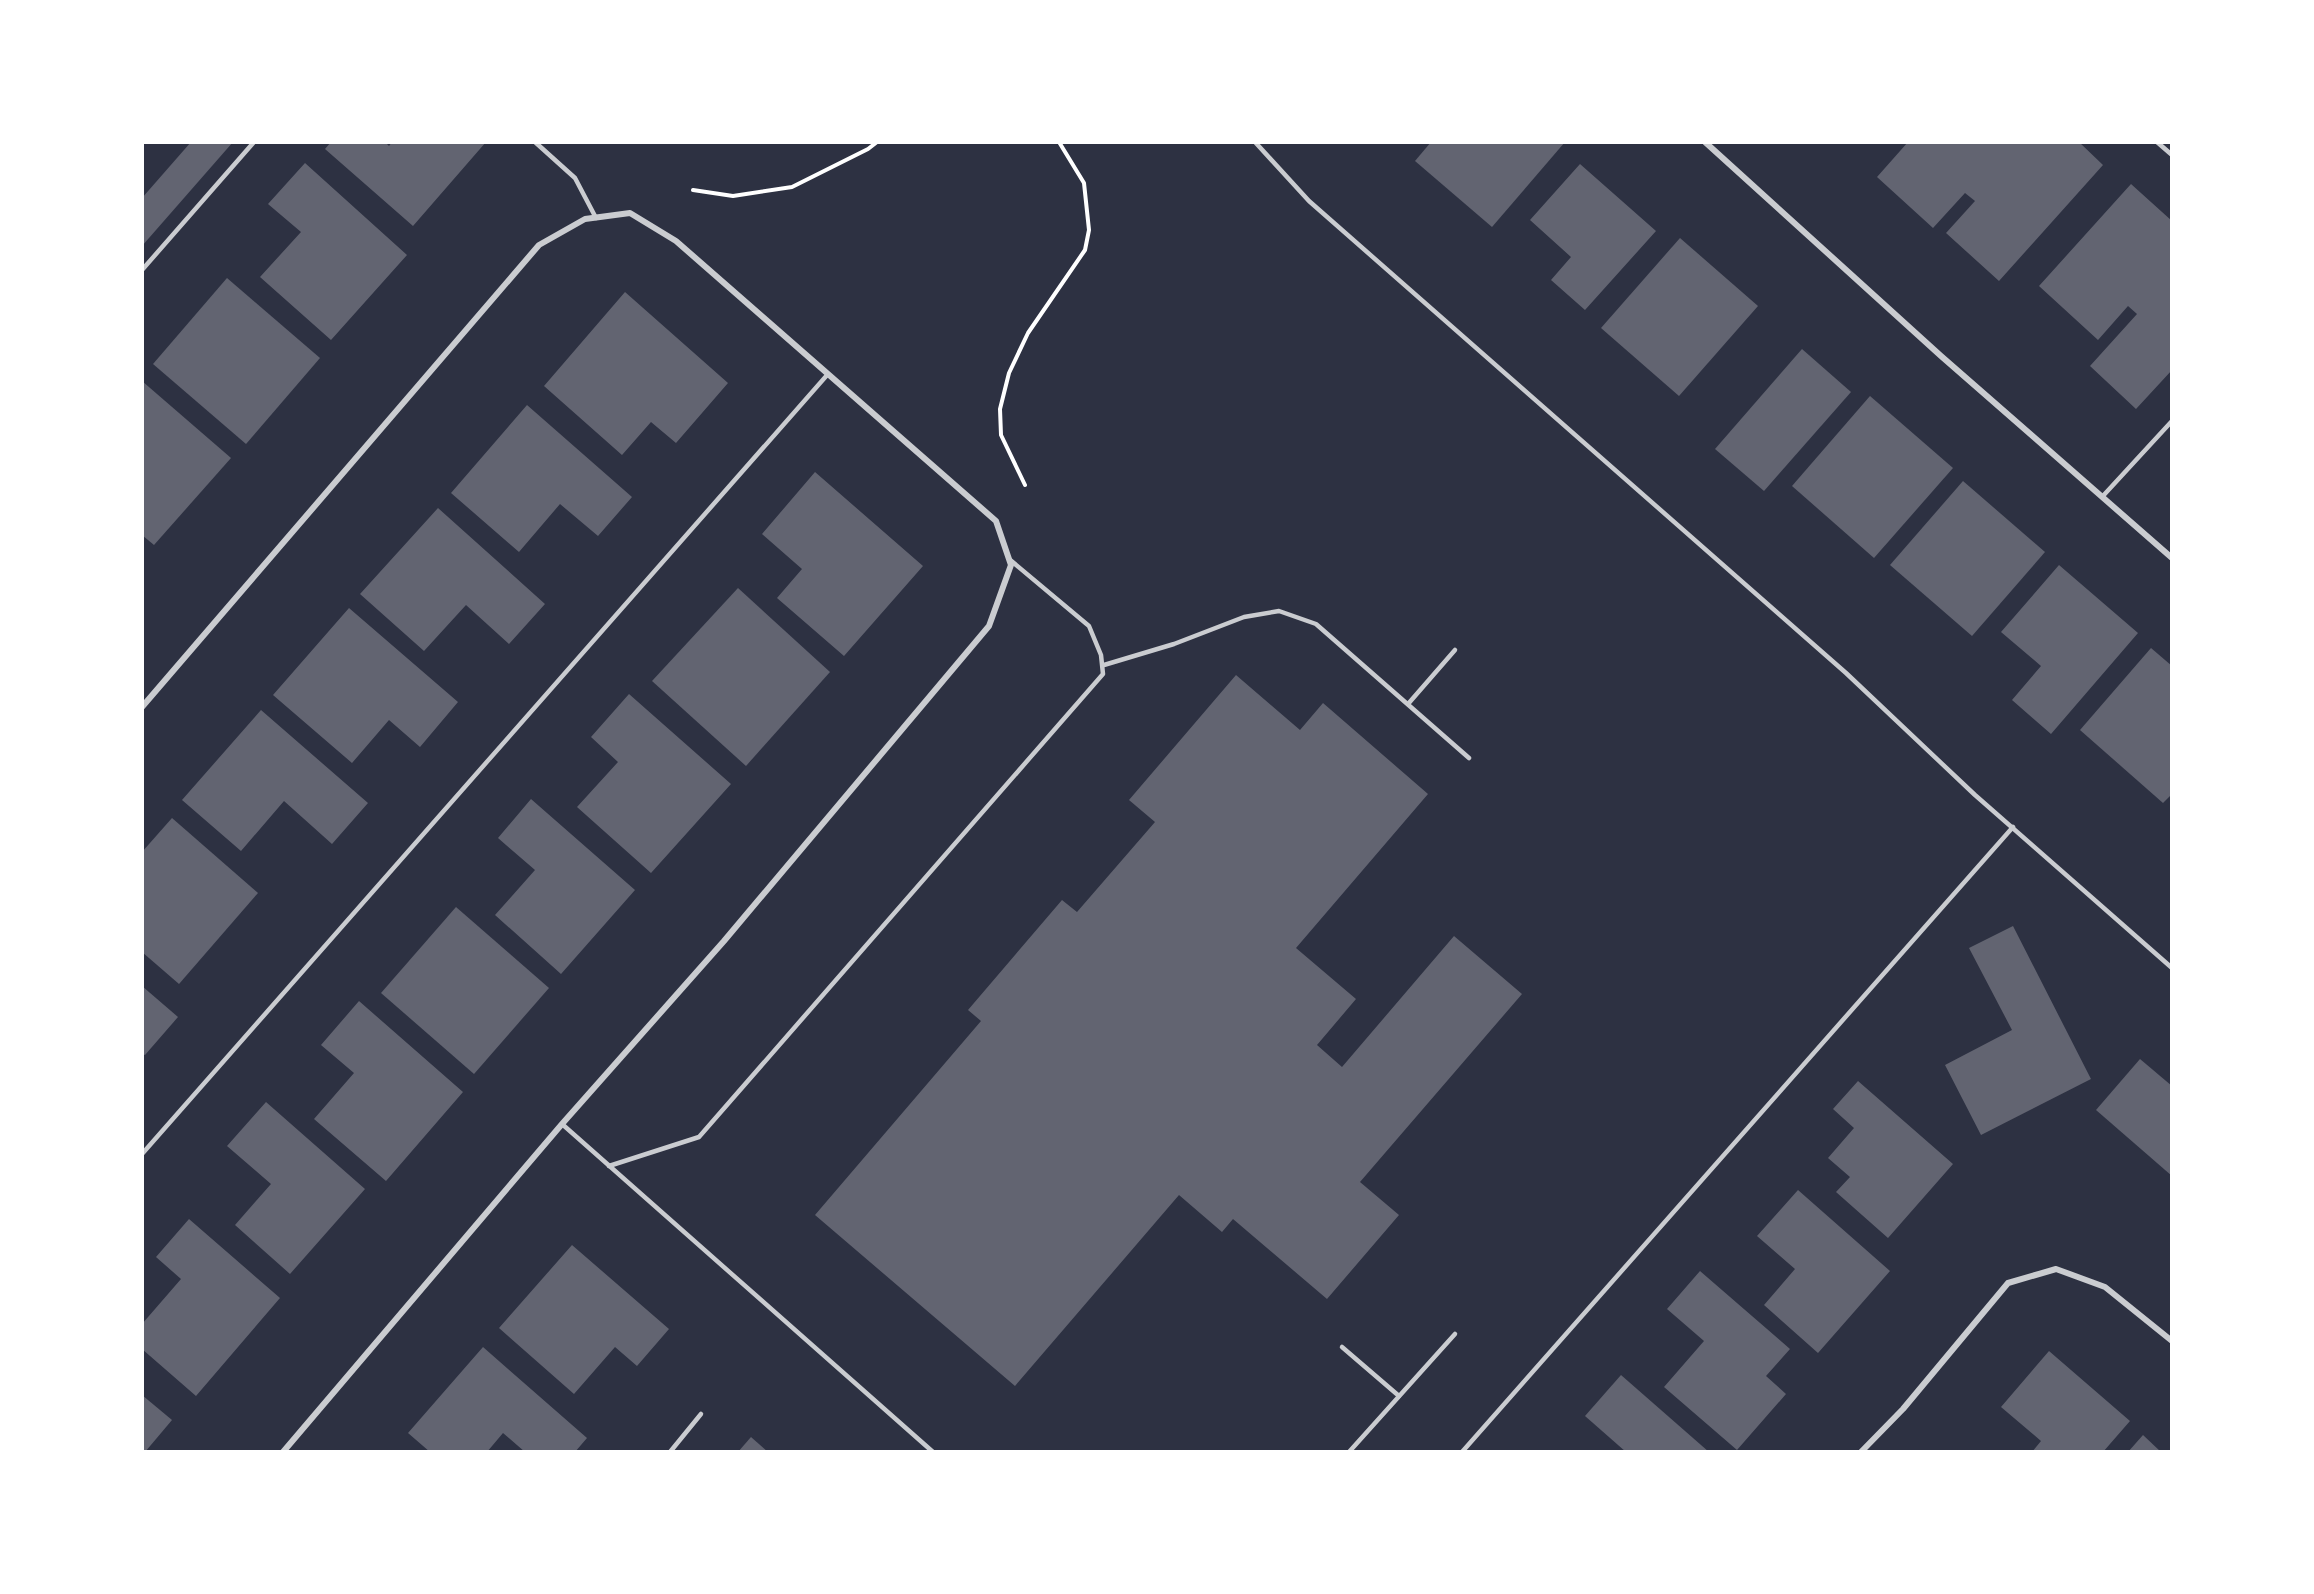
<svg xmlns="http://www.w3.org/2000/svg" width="2314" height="1594" font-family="'Golos Text',sans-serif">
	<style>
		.building { fill: #626471 }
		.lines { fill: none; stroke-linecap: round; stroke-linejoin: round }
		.path { stroke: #fff; stroke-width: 4 }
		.service { stroke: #caccd0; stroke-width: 4.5 }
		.minor { stroke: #caccd0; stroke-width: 6 }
	</style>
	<rect width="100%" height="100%" fill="#2d3142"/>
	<g class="building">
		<path d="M 191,142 L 233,142 L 142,246 L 142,198 Z"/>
		<path d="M 331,142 L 385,142 L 389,146 L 392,142 L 486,142 L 413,226 L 325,149 Z"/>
		<path d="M 1431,142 L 1565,142 L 1492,227 L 1415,161 Z"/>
		<path d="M 1908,142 L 2079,142 L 2103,165 L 1999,281 L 1946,233 L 1975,201 L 1965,193 L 1933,228 L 1877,177 Z"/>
		<path d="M 305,163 L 407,255 L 331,340 L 260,277 L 301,232 L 268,204 Z"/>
		<path d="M 1580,164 L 1656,231 L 1585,310 L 1551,280 L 1571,257 L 1530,220 Z"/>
		<path d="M 2131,184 L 2172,221 L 2172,370 L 2136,409 L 2090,366 L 2137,314 L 2128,306 L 2098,340 L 2039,286 Z"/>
		<path d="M 1680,238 L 1758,306 L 1679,396 L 1601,328 Z"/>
		<path d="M 227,278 L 320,358 L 246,444 L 153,364 Z"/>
		<path d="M 625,292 L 728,383 L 676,443 L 651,422 L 622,455 L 544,386 Z"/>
		<path d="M 1802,349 L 1851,392 L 1764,491 L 1715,449 Z"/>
		<path d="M 142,381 L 231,458 L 154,545 L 142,535 Z"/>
		<path d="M 1870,396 L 1953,468 L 1874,558 L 1792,486 Z"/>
		<path d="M 527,405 L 632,497 L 598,536 L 560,504 L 519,552 L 451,493 Z"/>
		<path d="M 815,472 L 923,566 L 844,656 L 777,598 L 802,569 L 762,534 Z"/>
		<path d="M 1963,481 L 2045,552 L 1972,636 L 1890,565 Z"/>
		<path d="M 438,508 L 545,604 L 509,644 L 466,605 L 424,651 L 360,594 Z"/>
		<path d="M 2059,565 L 2138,633 L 2051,734 L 2012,700 L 2041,666 L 2001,632 Z"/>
		<path d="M 738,588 L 830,672 L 746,766 L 652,681 Z"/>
		<path d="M 349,608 L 458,702 L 420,747 L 389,720 L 352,763 L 273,695 Z"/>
		<path d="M 2151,648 L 2172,666 L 2172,794 L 2163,803 L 2080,730 Z"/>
		<path d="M 1236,675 L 1300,730 L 1323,703 L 1428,794 L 1296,948 L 1356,999 L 1317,1045 L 1342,1067 L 1454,936 L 1522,994 L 1360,1182 L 1399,1215 L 1327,1299 L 1233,1219 L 1222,1232 L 1179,1195 L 1015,1386 L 815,1215 L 981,1021 L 968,1010 L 1062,900 L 1077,912 L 1155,822 L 1129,800 Z"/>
		<path d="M 629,694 L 731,784 L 651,873 L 577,807 L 618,762 L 591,737 Z"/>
		<path d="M 261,710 L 368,803 L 332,844 L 284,801 L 241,851 L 182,800 Z"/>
		<path d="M 531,799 L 635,890 L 561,974 L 495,915 L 535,870 L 498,838 Z"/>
		<path d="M 172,818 L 258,893 L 179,984 L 142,952 L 142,852 Z"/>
		<path d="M 456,907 L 549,988 L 474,1074 L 381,993 Z"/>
		<path d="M 2013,926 L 2091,1079 L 1981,1135 L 1945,1065 L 2012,1030 L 1969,948 Z"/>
		<path d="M 142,986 L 178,1017 L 145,1055 L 142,1054 Z"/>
		<path d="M 359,1001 L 463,1092 L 386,1181 L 314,1119 L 354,1073 L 321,1045 Z"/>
		<path d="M 2140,1059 L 2172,1086 L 2172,1176 L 2096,1110 Z"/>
		<path d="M 1858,1081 L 1953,1164 L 1888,1238 L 1836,1192 L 1850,1177 L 1828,1158 L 1854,1128 L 1833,1109 Z"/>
		<path d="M 266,1102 L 365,1189 L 290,1274 L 235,1225 L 271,1184 L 227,1146 Z"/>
		<path d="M 1798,1190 L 1890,1271 L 1818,1353 L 1764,1305 L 1795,1269 L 1757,1236 Z"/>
		<path d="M 189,1219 L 280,1298 L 196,1396 L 142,1349 L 142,1324 L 181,1279 L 156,1257 Z"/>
		<path d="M 572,1245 L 669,1329 L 637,1366 L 615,1347 L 574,1394 L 499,1328 Z"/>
		<path d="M 1700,1271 L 1790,1349 L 1766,1376 L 1786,1394 L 1737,1450 L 1664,1387 L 1704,1341 L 1667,1309 Z"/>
		<path d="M 483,1347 L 587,1438 L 575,1452 L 525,1452 L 503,1433 L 487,1452 L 430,1452 L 408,1433 Z"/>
		<path d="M 2049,1351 L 2130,1421 L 2103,1452 L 2032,1452 L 2041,1441 L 2001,1407 Z"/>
		<path d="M 1621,1375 L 1709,1452 L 1626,1452 L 1585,1416 Z"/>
		<path d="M 142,1395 L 172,1420 L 145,1452 L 142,1452 Z"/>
		<path d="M 2143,1435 L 2161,1452 L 2128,1452 Z"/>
		<path d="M 751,1437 L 768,1452 L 738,1452 Z"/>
	</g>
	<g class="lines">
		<g class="path">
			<path d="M 693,190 L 733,196 L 792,187 L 868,149 L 877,142"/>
			<path d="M 1025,485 L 1001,435 L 1000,409 L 1009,373 L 1028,333 L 1085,250 L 1089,230 L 1084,183 L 1059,142"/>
		</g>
		<g class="service">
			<path d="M 535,142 L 575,178 L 596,218"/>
			<path d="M 1255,142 L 1309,201 L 1846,673 L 1975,795 L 2172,968"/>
			<path d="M 2157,142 L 2172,155"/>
			<path d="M 142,270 L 254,142"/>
			<path d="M 2102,497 L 2172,421"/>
			<path d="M 1104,665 L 1174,644 L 1244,617 L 1279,611 L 1316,624 L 1469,758"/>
			<path d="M 1408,704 L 1455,650"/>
			<path d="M 562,1124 L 933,1452"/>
			<path d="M 142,1154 L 828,374"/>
			<path d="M 609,1166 L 699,1137 L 1103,674 L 1101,655 L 1089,626 L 1009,559"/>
			<path d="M 1342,1347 L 1399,1396"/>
			<path d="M 670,1452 L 701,1414"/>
			<path d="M 1349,1452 L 1455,1334"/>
			<path d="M 1462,1452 L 2013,827"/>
		</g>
		<g class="minor">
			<path d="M 1705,142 L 1941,356 L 2172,558"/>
			<path d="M 142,707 L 539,245 L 585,219 L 630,213 L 676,241 L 996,521 L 1011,565 L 989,626 L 724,941 L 562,1124 L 283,1452"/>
			<path d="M 1861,1452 L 1903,1409 L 2008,1283 L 2056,1269 L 2105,1287 L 2172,1341"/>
		</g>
	</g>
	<rect width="2314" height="1594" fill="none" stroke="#ffffff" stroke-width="288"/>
</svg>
